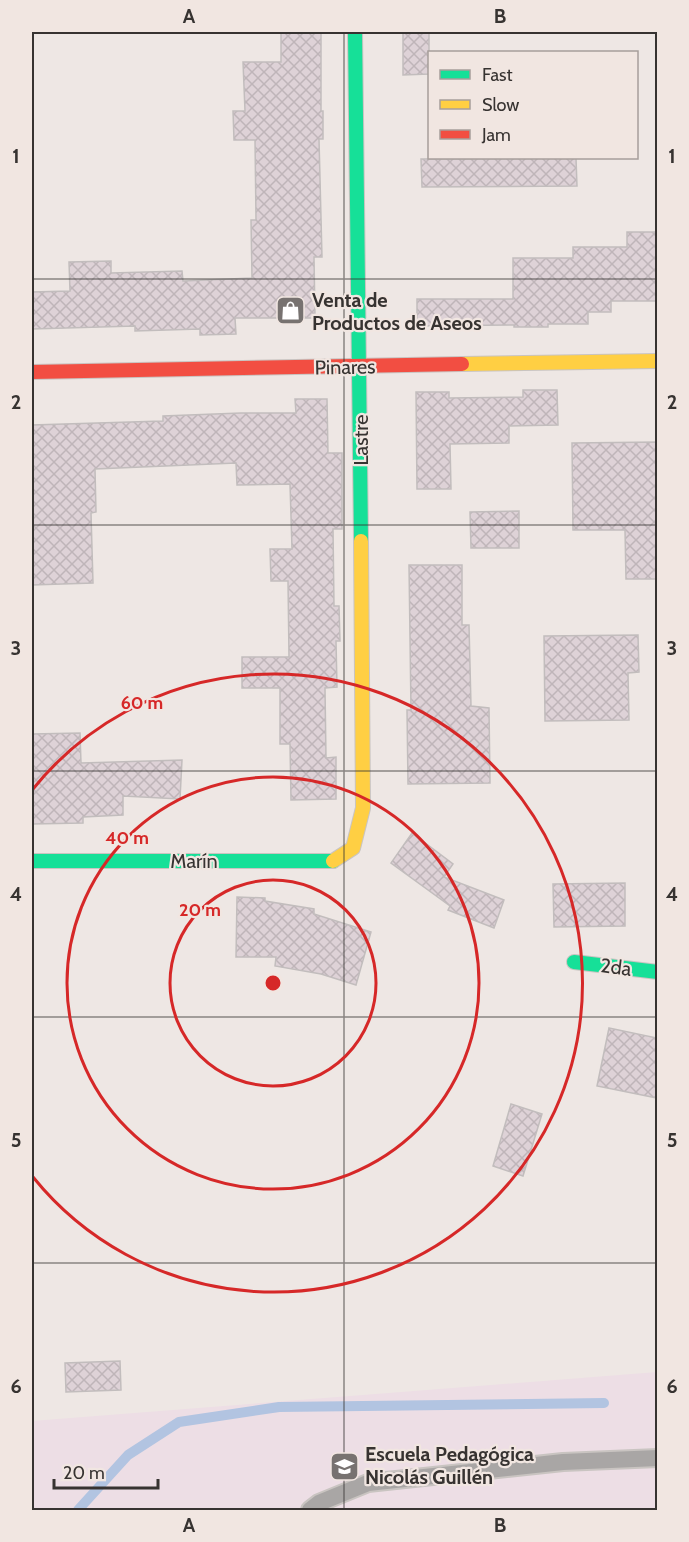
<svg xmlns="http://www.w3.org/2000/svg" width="689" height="1542" font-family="Cabin,sans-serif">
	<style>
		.education { fill: #eddee5 }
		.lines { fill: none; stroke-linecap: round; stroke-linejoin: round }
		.stream { stroke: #b2c4e1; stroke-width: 10 }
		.building { fill: url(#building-cross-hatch); stroke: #c2bdbd; stroke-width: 1.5 }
		.lane-casing { stroke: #c9c4c1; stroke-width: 20 }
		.fast-casing { stroke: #c9c4c1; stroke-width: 16 }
		.slow-casing { stroke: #c9c4c1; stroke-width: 16 }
		.jam-casing { stroke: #c9c4c1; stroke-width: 16 }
		.lane { stroke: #a9a6a5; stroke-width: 16 }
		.fast { stroke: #16e098; stroke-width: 14 }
		.slow { stroke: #ffcf43; stroke-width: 14 }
		.jam { stroke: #f24e42; stroke-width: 14 }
		.grid { fill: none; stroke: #373331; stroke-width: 1.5; stroke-opacity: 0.55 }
		.ring { fill: none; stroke: #d62828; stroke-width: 3 }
		.labels { text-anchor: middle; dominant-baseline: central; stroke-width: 4.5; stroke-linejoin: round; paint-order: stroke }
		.poi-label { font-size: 20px; font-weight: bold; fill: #373331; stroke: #f1e6e1; text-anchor: start }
		.street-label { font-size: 20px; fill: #373331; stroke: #f1e6e1 }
		.centre { fill: #d62828; stroke: #f1e6e1; stroke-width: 3 }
		.ring-label { font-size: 18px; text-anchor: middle; font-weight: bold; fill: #d62828; stroke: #f1e6e1; stroke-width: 4.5; stroke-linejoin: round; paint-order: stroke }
		.neatline { fill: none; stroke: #373331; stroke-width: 2 }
		.grid-label { font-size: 20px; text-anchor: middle; font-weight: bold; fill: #373331 }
	</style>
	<defs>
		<pattern id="building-cross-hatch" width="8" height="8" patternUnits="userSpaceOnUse" patternTransform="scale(1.5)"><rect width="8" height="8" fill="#ded2d7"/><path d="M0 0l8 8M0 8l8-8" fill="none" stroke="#bfb5b9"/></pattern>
	</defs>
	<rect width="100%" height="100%" fill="#eee7e4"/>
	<path class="education" d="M 657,1372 L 657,1510 L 32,1510 L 32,1421 Z"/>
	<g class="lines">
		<path class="stream" d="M 78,1510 L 128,1455 L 179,1422 L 279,1407 L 604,1403"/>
	</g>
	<g class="building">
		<path d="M 281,32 L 321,32 L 321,111 L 323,111 L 323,139 L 319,139 L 322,257 L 314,257 L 315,318 L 235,318 L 236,334 L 200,335 L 200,329 L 135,331 L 135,326 L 32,329 L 32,292 L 70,291 L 69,262 L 111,261 L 111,273 L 182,271 L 183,281 L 252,278 L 251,220 L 256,220 L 255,140 L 234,140 L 233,111 L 245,111 L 243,62 L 281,62 Z"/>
		<path d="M 403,32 L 429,32 L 429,74 L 403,75 Z"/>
		<path d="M 576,158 L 577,186 L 422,187 L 421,159 Z"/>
		<path d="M 627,232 L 657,232 L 657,301 L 611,301 L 611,312 L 588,312 L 588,324 L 548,324 L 548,327 L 514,327 L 514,325 L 417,326 L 417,299 L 513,299 L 513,258 L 573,258 L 573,247 L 627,247 Z"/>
		<path d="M 523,390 L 557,390 L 558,425 L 509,426 L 509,443 L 450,444 L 451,489 L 417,489 L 416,392 L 449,392 L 449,398 L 523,397 Z"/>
		<path d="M 295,399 L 327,399 L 328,453 L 342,453 L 342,529 L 333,529 L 334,606 L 339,606 L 340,641 L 336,641 L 337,687 L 325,688 L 326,758 L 336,757 L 336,799 L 291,800 L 290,744 L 280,744 L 280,688 L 242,688 L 242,657 L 289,657 L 288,581 L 271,581 L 270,549 L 292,549 L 290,484 L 237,485 L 236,463 L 95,469 L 96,512 L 91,513 L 93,583 L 32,585 L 32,425 L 163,421 L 163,416 L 241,413 L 296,413 Z"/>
		<path d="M 657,442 L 657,579 L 626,579 L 625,530 L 573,530 L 572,443 Z"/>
		<path d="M 519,511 L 519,548 L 471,548 L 470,512 Z"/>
		<path d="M 409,565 L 462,565 L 462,625 L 469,625 L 471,706 L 489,708 L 490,783 L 408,784 L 407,710 L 411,710 Z"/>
		<path d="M 638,635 L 639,672 L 628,673 L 629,720 L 545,721 L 544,636 Z"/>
		<path d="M 80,733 L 81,763 L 182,760 L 180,799 L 123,796 L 123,815 L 83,817 L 83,823 L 32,824 L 32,734 Z"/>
		<path d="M 412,833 L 453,864 L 444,877 L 504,900 L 494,928 L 448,910 L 450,906 L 391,863 Z"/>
		<path d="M 625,883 L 625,926 L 554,927 L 553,884 Z"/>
		<path d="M 237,897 L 265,898 L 265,901 L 314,909 L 314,914 L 371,932 L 356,985 L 321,974 L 275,966 L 276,957 L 236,957 Z"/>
		<path d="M 609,1028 L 657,1038 L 657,1098 L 597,1086 Z"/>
		<path d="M 511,1104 L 542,1114 L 523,1176 L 493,1166 Z"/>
		<path d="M 120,1361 L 121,1390 L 66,1392 L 65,1363 Z"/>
	</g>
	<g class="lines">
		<defs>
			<path id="lane" d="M 310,1510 L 319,1503 L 368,1483 L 563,1462 L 658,1458"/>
			<g id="fast">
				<path d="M 355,32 L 361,541"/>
				<path d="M 32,861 L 333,861"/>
				<path d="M 574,962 L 658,972"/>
			</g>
			<g id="slow">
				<path d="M 462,364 L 658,361"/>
				<path d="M 333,861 L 353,848 L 363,808 L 361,541"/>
			</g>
			<path id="jam" d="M 32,372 L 462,364"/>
		</defs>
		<use href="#lane" class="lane-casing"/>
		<use href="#fast" class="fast-casing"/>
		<use href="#slow" class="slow-casing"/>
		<use href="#jam" class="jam-casing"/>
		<use href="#lane" class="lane"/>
		<use href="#fast" class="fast"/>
		<use href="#slow" class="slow"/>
		<use href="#jam" class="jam"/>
	</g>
	<path class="grid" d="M 344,32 L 344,1510M 32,279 L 658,279M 32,525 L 658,525M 32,771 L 658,771M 32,1017 L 658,1017M 32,1263 L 658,1263"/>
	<g class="ring">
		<circle cx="273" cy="983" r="103"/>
		<circle cx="273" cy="983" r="206"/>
		<path d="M33 789A309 309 0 1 1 33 1177"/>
	</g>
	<defs>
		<symbol id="shop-square" viewBox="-11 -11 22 22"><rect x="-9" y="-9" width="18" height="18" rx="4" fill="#777270" stroke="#f1e6e1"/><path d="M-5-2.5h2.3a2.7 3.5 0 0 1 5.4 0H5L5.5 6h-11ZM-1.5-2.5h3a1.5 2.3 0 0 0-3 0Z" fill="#fff"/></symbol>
		<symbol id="university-square" viewBox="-11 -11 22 22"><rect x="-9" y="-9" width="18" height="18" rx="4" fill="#777270" stroke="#f1e6e1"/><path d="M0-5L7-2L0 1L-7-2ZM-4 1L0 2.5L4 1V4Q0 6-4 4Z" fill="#fff"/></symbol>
	</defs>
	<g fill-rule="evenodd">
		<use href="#shop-square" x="274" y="294" width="33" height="33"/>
		<use href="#university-square" x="328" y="1450" width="33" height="33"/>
	</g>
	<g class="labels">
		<g class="poi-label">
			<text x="312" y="300">Venta de<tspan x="312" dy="23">Productos de Aseos</tspan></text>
			<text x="365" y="1454">Escuela Pedagógica<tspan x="365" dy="23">Nicolás Guillén</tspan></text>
		</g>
		<g class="street-label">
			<text transform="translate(345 367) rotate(-1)">Pinares</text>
			<text transform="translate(361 440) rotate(-90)">Lastre</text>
			<text x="194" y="861">Marín</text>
			<text transform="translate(616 967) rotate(7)">2da</text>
		</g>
	</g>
	<circle cx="273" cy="983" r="9" class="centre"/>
	<g class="ring-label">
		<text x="142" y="709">60 m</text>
		<text x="127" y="844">40 m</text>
		<text x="200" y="916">20 m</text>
	</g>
	<rect width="689" height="1542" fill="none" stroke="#f1e6e1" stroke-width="66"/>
	<rect x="428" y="51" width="210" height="108" fill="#f1e6e1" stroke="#a79e9b" stroke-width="1.5"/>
	<rect x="440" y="70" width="30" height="9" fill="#16e098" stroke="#a79e9b" stroke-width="1.5"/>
	<text x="482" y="81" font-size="18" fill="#373331">Fast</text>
	<rect x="440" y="100" width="30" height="9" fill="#ffcf43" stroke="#a79e9b" stroke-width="1.5"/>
	<text x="482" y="111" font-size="18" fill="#373331">Slow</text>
	<rect x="440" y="130" width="30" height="9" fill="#f24e42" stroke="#a79e9b" stroke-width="1.5"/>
	<text x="482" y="141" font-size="18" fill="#373331">Jam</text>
	<path d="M54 1479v9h104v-9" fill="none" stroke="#373331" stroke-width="3"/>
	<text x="63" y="1479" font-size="18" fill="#373331" stroke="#f1e6e1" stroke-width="4.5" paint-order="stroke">20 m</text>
	<rect x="33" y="33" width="623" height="1476" class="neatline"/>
	<g class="grid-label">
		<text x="189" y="23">A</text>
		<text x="500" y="23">B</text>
		<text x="16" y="163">1</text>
		<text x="672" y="163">1</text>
		<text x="16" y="409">2</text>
		<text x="672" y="409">2</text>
		<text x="16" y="655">3</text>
		<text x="672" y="655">3</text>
		<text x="16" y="901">4</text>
		<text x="672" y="901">4</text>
		<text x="16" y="1147">5</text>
		<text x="672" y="1147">5</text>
		<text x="16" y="1393">6</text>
		<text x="672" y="1393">6</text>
		<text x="189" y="1532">A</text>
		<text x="500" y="1532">B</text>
	</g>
</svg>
